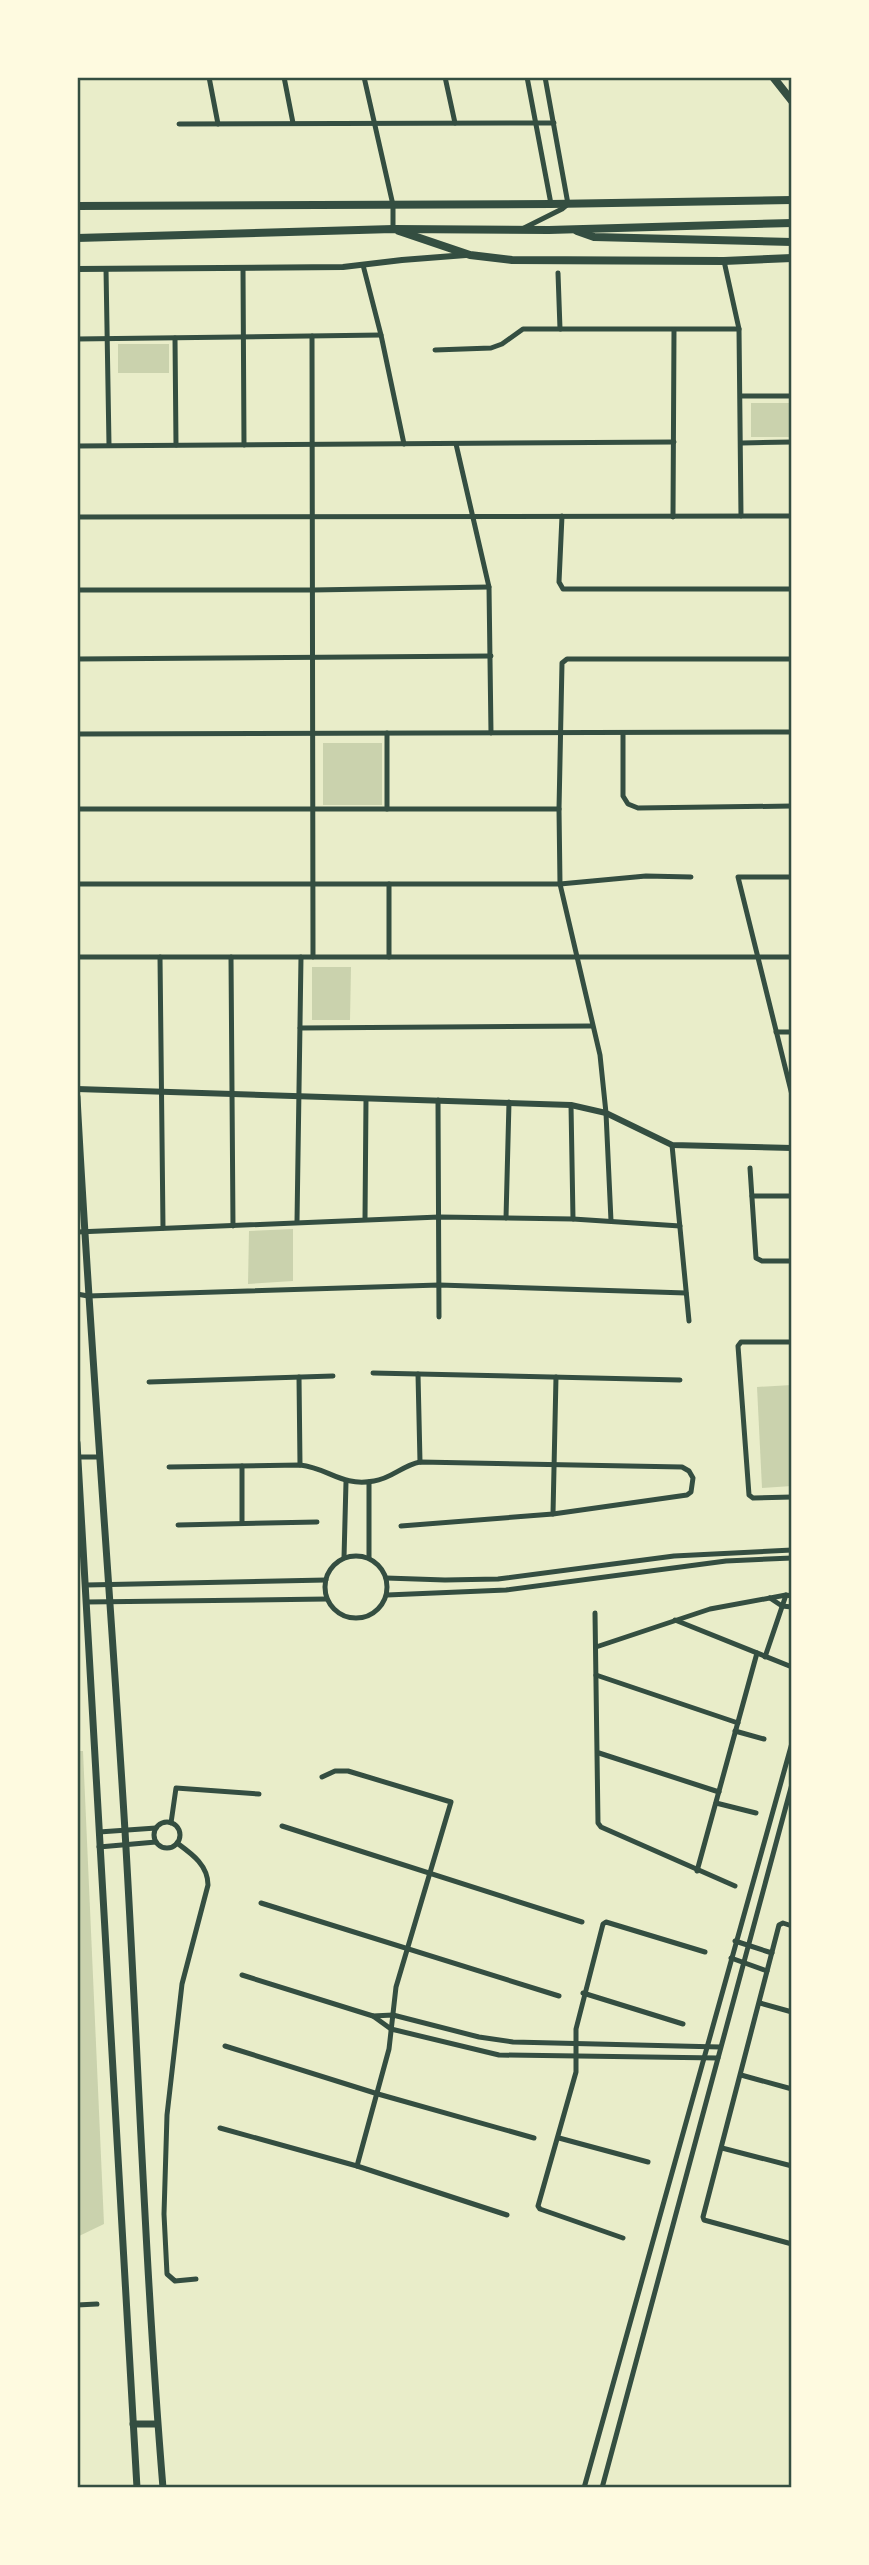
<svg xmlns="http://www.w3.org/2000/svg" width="869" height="2565" font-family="Barlow,sans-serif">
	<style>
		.green { fill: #cad2ad }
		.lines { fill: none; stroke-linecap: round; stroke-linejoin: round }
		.minor { stroke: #344e41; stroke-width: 5 }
		.tertiary { stroke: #344e41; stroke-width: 6 }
		.secondary { stroke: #344e41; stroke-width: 7 }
		.primary { stroke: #344e41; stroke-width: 8 }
		.neatline { fill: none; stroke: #344e41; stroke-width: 2.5 }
	</style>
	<rect width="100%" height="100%" fill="#e9edc9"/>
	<g class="green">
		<rect x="118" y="344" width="51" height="29"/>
		<rect x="751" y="403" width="41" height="34"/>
		<path d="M 382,743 L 382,805 L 323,805 L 323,743 Z"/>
		<path d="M 312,967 L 351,967 L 350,1020 L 312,1020 Z"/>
		<path d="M 293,1229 L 293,1281 L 248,1284 L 249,1231 Z"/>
		<path d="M 792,1385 L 792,1486 L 762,1488 L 757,1387 Z"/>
		<path d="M 77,1751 L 83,1751 L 104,2224 L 77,2237 Z"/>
	</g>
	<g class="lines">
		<g class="minor">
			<path d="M 209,77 L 218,124"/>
			<path d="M 284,77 L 293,123"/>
			<path d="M 364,77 L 393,205 L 393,229"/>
			<path d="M 445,77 L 455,123"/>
			<path d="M 527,77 L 551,204"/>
			<path d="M 179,124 L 554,123"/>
			<path d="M 522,229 L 562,209 L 568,204 L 545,77"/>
			<path d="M 724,261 L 739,329 L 741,516"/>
			<path d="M 363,265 L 381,335 L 404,444"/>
			<path d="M 106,269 L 109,445"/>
			<path d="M 243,269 L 244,445"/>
			<path d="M 558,273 L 560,329"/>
			<path d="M 312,336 L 313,957"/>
			<path d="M 175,338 L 176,445"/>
			<path d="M 77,339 L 381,335"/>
			<path d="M 435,350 L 491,348 L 502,344 L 523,329 L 739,329"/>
			<path d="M 741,396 L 792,396"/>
			<path d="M 742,443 L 792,442"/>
			<path d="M 456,444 L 489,587 L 491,733"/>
			<path d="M 77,446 L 674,442"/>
			<path d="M 562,516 L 559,582 L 563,589 L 792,589"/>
			<path d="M 77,517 L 792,516"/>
			<path d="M 673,517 L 674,330"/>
			<path d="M 77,590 L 313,590 L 489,587"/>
			<path d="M 77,659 L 491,656"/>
			<path d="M 387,733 L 387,809"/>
			<path d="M 623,733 L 623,796 L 628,804 L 638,808 L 792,806"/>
			<path d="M 77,734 L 792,732"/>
			<path d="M 77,809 L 559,809"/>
			<path d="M 792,877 L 738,877 L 792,1095"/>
			<path d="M 77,884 L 560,884 L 646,876 L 691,877"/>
			<path d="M 389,884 L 389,957"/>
			<path d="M 77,957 L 792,957"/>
			<path d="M 160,957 L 163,1228"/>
			<path d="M 231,957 L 233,1226"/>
			<path d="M 300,1028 L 592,1026"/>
			<path d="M 776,1032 L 792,1032"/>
			<path d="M 438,1100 L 439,1317"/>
			<path d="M 571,1105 L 573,1219"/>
			<path d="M 672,1145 L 689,1321"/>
			<path d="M 750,1168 L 756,1258 L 762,1261 L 792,1261"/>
			<path d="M 752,1196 L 792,1196"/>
			<path d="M 506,1218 L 509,1102"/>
			<path d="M 365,1219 L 366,1099"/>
			<path d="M 611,1221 L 606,1113 L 600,1055 L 560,884 L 559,809 L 562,663 L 567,659 L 792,659"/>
			<path d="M 297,1222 L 301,957"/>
			<path d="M 77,1232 L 439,1217 L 573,1219 L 680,1226"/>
			<path d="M 77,1294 L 88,1296 L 439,1285 L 686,1293"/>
			<path d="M 792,1342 L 741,1342 L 738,1346 L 749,1495 L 753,1498 L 792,1497"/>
			<path d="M 373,1373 L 680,1380"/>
			<path d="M 418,1374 L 420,1462"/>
			<path d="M 299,1377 L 300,1465"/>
			<path d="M 149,1382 L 333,1376"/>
			<path d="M 77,1457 L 99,1457"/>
			<path d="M 242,1466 L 242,1523"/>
			<path d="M 169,1467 L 300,1465 C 329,1468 341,1487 374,1481 C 391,1479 403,1465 420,1462 L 682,1467 L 689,1471 L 693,1478 L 691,1492 L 687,1495 L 553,1514 L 401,1526"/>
			<path d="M 553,1514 L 556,1377"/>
			<path d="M 178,1525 L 317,1522"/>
			<circle cx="356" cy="1587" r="31"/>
			<path d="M 344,1558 L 346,1482"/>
			<path d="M 369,1558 L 369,1482"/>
			<path d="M 386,1578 L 445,1580 L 498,1579 L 674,1556 L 792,1550"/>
			<path d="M 86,1585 L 326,1580"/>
			<path d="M 387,1595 L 506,1590 L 726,1561 L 792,1558"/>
			<path d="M 770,1598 L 782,1606 L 792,1607"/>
			<path d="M 86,1602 L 327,1599"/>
			<path d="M 595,1613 L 598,1823 L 601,1827 L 735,1886"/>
			<path d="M 675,1620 L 792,1667"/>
			<path d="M 596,1647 L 710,1609 L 786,1595 L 792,1596"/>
			<path d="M 765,1657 L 786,1595"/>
			<path d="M 596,1675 L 738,1723"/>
			<path d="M 735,1731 L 764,1739"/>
			<path d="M 599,1753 L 719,1792"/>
			<path d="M 322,1777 L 335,1771 L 348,1771 L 451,1802 L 396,1987 L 389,2049 L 357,2166"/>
			<path d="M 716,1803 L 756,1813"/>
			<circle cx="167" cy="1835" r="13"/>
			<path d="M 171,1823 L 176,1788 L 259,1794"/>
			<path d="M 282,1826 L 582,1922"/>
			<path d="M 99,1832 L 156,1828"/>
			<path d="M 177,1843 C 192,1854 208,1865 208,1885 L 182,1984 L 167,2115 L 164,2214 L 167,2274 L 175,2281 L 196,2279"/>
			<path d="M 99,1847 L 156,1842"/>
			<path d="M 697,1871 L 757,1653"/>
			<path d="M 261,1903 L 559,1996"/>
			<path d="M 792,1926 L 783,1923 L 779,1925 L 703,2217 L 704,2220 L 792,2244"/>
			<path d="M 735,1941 L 772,1953"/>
			<path d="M 731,1958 L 767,1971"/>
			<path d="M 242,1975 L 373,2016 L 393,2015 L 479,2037 L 513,2042 L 720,2047"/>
			<path d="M 583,1993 L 683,2024"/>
			<path d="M 760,2003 L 792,2012"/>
			<path d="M 373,2016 L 391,2029 L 499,2055 L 718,2058"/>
			<path d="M 225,2046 L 378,2094 L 534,2138"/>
			<path d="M 741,2075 L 792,2089"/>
			<path d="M 220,2128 L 357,2166 L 507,2215"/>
			<path d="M 559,2138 L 648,2162"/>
			<path d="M 722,2148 L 792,2166"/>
			<path d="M 623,2238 L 540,2209 L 538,2206 L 576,2072 L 576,2029 L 603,1924 L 606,1922 L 705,1952"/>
			<path d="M 77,2305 L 97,2304"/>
			<path d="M 584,2488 L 792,1743"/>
			<path d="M 602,2488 L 792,1784"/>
		</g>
		<g class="tertiary">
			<path d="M 77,269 L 343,267 L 402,260 L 466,255"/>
			<path d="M 77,1089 L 571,1105 L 606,1113 L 672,1145 L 792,1148"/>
		</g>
		<g class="secondary">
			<path d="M 77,1097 C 90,1342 110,1586 125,1831 C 138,2050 145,2269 163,2488"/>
			<path d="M 77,1443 L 137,2488"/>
			<path d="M 133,2424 L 157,2424"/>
		</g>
		<g class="primary">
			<path d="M 773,77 L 792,101"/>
			<path d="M 77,206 L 551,204 L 792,200"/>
			<path d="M 399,231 L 470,255 L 512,260 L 724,261 L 792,258"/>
			<path d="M 577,231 L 594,237 L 792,242"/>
			<path d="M 77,238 L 393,229 L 549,230 L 792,223"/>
		</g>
	</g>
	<rect width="869" height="2565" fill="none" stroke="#fefae0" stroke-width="158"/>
	<rect x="79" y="79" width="711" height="2407" class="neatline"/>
</svg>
